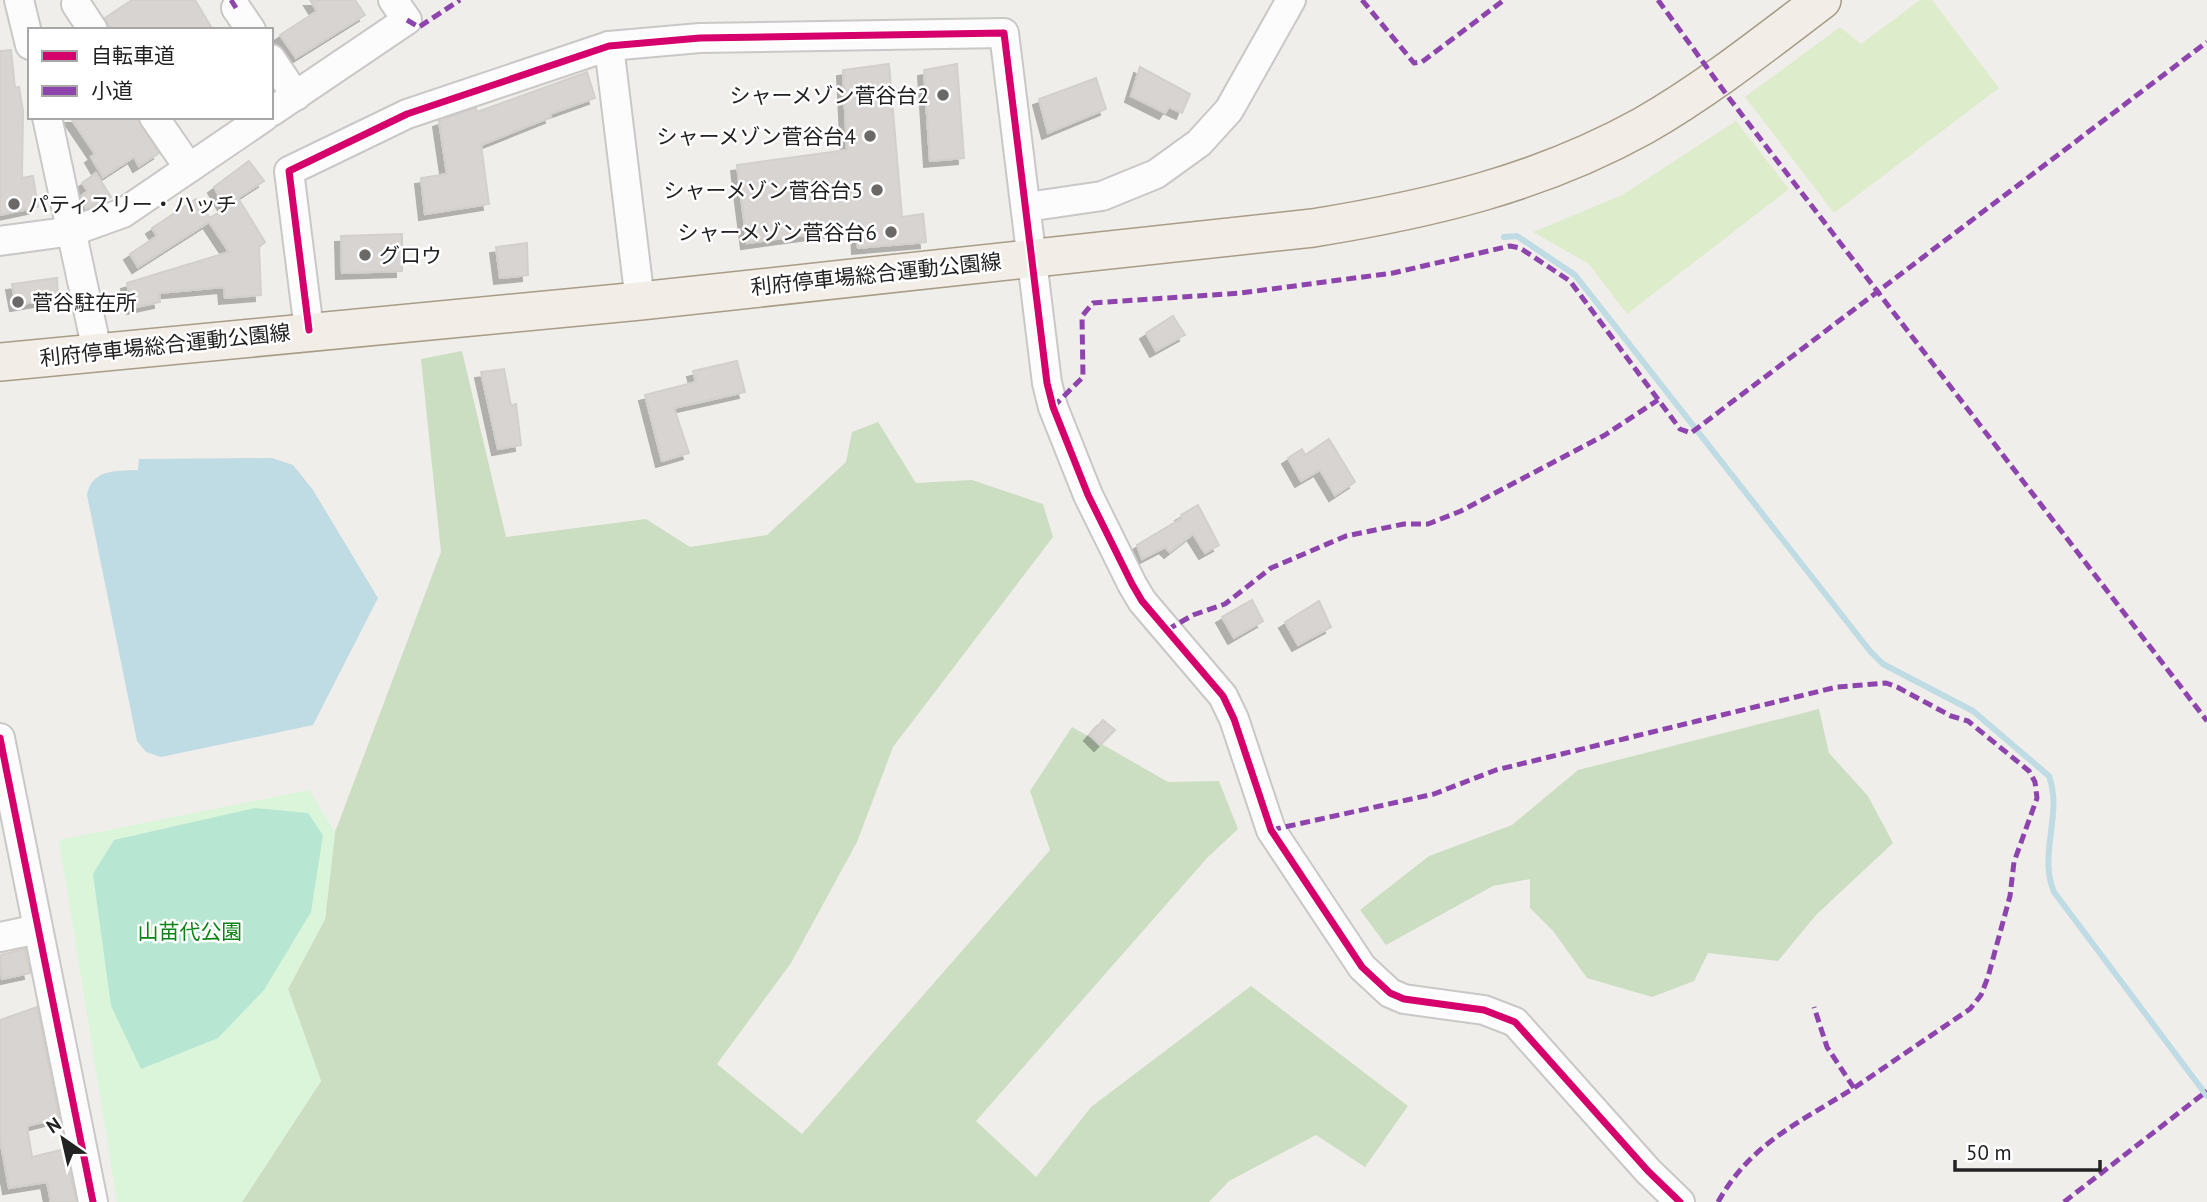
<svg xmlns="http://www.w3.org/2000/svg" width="2207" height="1202" font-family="'PT Sans','Noto Sans JP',sans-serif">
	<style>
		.grass { fill: #ddeccb }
		.forest { fill: #cbdec1 }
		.park { fill: #daf5da }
		.pitch { fill: #b7e6d2 }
		.water { fill: #bfdbe3 }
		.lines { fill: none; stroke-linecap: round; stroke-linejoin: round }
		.stream { stroke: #bfdbe3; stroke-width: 6 }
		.building { fill: #d7d4d2; stroke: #d3d0cc; stroke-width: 2; filter: url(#shadow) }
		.minor-casing { stroke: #c9c8c7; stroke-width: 32 }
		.major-casing { stroke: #a79c86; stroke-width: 40 }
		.minor { stroke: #fdfcfc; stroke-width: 28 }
		.major { stroke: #f3ede7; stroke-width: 37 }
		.quiet { stroke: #8e44ad; stroke-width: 5; stroke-dasharray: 10 5; stroke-linecap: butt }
		.cycleway-casing { stroke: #fff; stroke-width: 11 }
		.cycleway { stroke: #d6006c; stroke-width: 7 }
		.poi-dot { fill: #6a6968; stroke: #fff; stroke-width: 2.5 }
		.labels { text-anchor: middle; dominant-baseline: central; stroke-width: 5; stroke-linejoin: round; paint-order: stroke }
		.poi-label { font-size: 21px; fill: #222; stroke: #fff; text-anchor: end }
		.street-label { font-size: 21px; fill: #222; stroke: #fff }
		.park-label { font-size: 21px; fill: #0c8416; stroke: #fff }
	</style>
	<defs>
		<filter id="shadow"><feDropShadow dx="-6" dy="6" stdDeviation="0" flood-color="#0004"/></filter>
	</defs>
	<rect width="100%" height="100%" fill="#f0eeeb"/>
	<g class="grass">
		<path d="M 1920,0 L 1932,0 L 1999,88 L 1834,213 L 1745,97 L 1840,27 L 1861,44 Z"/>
		<path d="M 1736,121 L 1789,189 L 1627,314 L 1589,264 L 1533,232 L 1622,195 Z"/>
	</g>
	<g class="forest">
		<path d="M 462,351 L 506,537 L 646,519 L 690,547 L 767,535 L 846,462 L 852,432 L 878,422 L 916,483 L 972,480 L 1043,504 L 1053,537 L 893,747 L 857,842 L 791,963 L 717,1064 L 802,1134 L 1050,850 L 1030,791 L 1072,727 L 1168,782 L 1219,781 L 1238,829 L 1207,858 L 976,1121 L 1036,1177 L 1091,1107 L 1251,986 L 1408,1106 L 1365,1167 L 1316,1135 L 1229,1181 L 1209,1202 L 242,1202 L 321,1081 L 288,989 L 325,919 L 335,832 L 441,552 L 421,359 Z"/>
		<path d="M 1819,709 L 1829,753 L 1868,796 L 1893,843 L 1816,915 L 1778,961 L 1708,953 L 1694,981 L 1652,997 L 1587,978 L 1553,931 L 1530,908 L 1530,879 L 1493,886 L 1386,945 L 1360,910 L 1429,856 L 1512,825 L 1578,770 Z"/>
	</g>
	<path class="park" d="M 309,790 L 335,832 L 325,919 L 288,989 L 321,1081 L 242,1202 L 117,1202 L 59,840 Z"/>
	<path class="pitch" d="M 255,808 L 308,813 L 323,835 L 311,912 L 264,990 L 218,1038 L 141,1069 L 111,1006 L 93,874 L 114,840 Z"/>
	<path class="water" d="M 272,458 L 293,465 L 313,490 L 378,598 L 313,725 L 161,757 L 146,752 L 137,741 L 87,495 C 92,469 115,471 138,470 L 139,459 Z"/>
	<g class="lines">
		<path class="stream" d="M 1504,237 L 1517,236 L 1575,275 L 1870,651 L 1883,664 L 1973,711 L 2049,776 C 2063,814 2038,854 2054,892 L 2207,1096"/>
	</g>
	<g class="building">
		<path d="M 132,0 L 195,0 L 213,30 L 110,30 L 105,18 Z"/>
		<path d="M 310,0 L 355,0 L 365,15 L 296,58 L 280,35 L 317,11 Z"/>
		<path d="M 11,50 L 15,88 L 19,87 L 23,111 L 22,178 L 33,176 L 38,207 L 0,215 L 0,51 Z"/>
		<path d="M 889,64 L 902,217 L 923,214 L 926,242 L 858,248 L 857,228 L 747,243 L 737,165 L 847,150 L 843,70 Z"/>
		<path d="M 957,64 L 964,158 L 930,161 L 924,70 Z"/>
		<path d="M 1140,67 L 1190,94 L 1182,113 L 1169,107 L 1165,113 L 1131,96 Z"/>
		<path d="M 587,72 L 595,98 L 550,114 L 551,117 L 481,145 L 489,204 L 425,214 L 421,178 L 447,174 L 439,121 L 476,108 L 477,112 Z"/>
		<path d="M 1096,78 L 1106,109 L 1048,133 L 1039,99 Z"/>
		<path d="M 70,117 L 138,117 L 159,153 L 139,166 L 134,157 L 103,177 L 91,157 L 95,154 Z"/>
		<path d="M 249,161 L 264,181 L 238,198 L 265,242 L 259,247 L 261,295 L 225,298 L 224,287 L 159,293 L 160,302 L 132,308 L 127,283 L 229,252 L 209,222 L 138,267 L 130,254 L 157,236 L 152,228 L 196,199 L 210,218 L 226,208 L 214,187 Z"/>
		<path d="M 96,173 L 111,197 L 86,209 L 81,196 L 88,191 L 82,183 Z"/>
		<path d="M 402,234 L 402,271 L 342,273 L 341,236 Z"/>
		<path d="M 527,243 L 528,275 L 500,278 L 496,247 Z"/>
		<path d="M 57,278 L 58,298 L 16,305 L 12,284 Z"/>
		<path d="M 1173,316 L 1185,335 L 1156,351 L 1146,333 Z"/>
		<path d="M 737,361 L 745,392 L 674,408 L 689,453 L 662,461 L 645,395 L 696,382 L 693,371 Z"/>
		<path d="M 504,369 L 511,406 L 516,404 L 521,445 L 498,449 L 481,372 Z"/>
		<path d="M 1329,439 L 1355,482 L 1335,495 L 1320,470 L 1301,481 L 1288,458 L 1302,449 L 1305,455 Z"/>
		<path d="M 1198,505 L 1219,545 L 1205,553 L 1193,534 L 1170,552 L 1165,547 L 1142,559 L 1137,545 L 1182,518 L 1181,515 Z"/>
		<path d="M 1252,600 L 1263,621 L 1234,638 L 1222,617 Z"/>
		<path d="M 1319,601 L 1331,627 L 1298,645 L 1285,622 Z"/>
		<path d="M 1103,720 L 1115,730 L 1100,745 L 1090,735 Z"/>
		<path d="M 25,949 L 30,973 L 2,979 L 0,955 Z"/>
		<path d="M 37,1007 L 59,1118 L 27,1126 L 32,1157 L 65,1149 L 76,1202 L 51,1202 L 47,1182 L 9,1188 L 0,1139 L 0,1020 Z"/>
	</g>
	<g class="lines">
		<defs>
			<g id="minor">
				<path d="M 19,0 L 30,45"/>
				<path d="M 76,4 L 93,30"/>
				<path d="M 236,8 L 251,30"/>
				<path d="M 609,46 L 640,301"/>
				<path d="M 271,59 L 296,96"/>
				<path d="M 271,112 L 407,20 L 393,0"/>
				<path d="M 47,117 L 97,351"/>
				<path d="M 154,117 L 189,168"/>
				<path d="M 1027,207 L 1102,196 L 1156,174 L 1199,143 L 1229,110 L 1291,0"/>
				<path d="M 0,241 L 73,231 L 123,213 L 264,117"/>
				<path d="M 309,330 L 289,171 L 407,114 L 609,46 L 700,38 L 1004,33 L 1047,383 L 1053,407 L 1088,495 L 1132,584 L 1142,601 L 1223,696 L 1234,719 L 1271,830 L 1362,967 L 1390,993 L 1404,999 L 1484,1010 L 1515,1022 L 1648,1171 L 1680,1202"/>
				<path d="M 0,738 L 93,1202"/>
				<path d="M 0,937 L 38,929"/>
			</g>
			<path id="major" d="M 0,362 L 640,301 L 1313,228 C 1430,209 1538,184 1643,126 C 1706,90 1764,44 1822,0"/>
		</defs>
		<use href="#minor" class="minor-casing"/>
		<use href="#major" class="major-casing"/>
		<use href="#minor" class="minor"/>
		<use href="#major" class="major"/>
		<g class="quiet">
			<path d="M 231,0 L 236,8"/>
			<path d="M 1362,0 L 1414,63 L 1422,62 L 1504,0"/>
			<path d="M 1658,0 L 1729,98 L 2207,721"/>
			<path d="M 407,20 L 419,27 L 460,0"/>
			<path d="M 1053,407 L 1083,377 L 1082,316 L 1093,303 L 1241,293 L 1393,273 L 1510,246 L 1520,248 L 1570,281 L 1680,429 L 1691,433 L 2207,42"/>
			<path d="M 1167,630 L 1193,615 L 1225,604 L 1271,568 L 1346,536 L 1404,524 L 1428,524 L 1461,511 L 1605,435 L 1658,400"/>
			<path d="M 1271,830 L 1434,794 L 1496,770 L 1837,687 L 1886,683 L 1897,687 L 1951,716 L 1968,721 L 2029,771 L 2035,782 L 2037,798 L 2014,862 L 2010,896 L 1988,977 L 1981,995 L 1970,1009 L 1854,1088"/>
			<path d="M 1718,1202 C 1751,1143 1799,1123 1854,1088 L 1827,1047 L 1814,1007"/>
			<path d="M 2064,1202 L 2207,1091"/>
		</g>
		<defs>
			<g id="cycleway">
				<path d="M 309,330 L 289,171 L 407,114 L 609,46 L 700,38 L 1004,33 L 1047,383 L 1053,407 L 1088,495 L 1132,584 L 1142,601 L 1223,696 L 1234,719 L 1271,830 L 1362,967 L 1390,993 L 1404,999 L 1484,1010 L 1515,1022 L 1648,1171 L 1680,1202"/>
				<path d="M 0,738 L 93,1202"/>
			</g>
		</defs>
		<use href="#cycleway" class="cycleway-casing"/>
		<use href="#cycleway" class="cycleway"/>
	</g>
	<g class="poi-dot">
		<circle cx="943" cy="95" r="7"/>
		<circle cx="870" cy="136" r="7"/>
		<circle cx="877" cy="190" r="7"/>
		<circle cx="14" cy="204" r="7"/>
		<circle cx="891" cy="232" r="7"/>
		<circle cx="365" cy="255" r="7"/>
		<circle cx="18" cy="302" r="7"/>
	</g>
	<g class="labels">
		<g class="poi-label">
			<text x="929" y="95">シャーメゾン菅谷台2</text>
			<text x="856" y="136">シャーメゾン菅谷台4</text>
			<text x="863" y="190">シャーメゾン菅谷台5</text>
			<text x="28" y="204" text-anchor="start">パティスリー・ハッチ</text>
			<text x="877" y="232">シャーメゾン菅谷台6</text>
			<text x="379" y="255" text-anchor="start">グロウ</text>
			<text x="32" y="302" text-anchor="start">菅谷駐在所</text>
		</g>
		<g class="street-label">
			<text transform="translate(876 274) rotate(-6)">利府停車場総合運動公園線</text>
			<text transform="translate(165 345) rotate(-6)">利府停車場総合運動公園線</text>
		</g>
		<g class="park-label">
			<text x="190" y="931">山苗代公園</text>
		</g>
	</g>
	<rect x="28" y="28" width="245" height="91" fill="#ffffff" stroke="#a7a7a7" stroke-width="2"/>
	<rect x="42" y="51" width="35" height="10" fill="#d6006c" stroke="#a7a7a7" stroke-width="2"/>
	<text x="91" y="63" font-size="21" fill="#222222">自転車道</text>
	<rect x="42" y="86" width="35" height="10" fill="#8e44ad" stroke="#a7a7a7" stroke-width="2"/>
	<text x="91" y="98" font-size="21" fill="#222222">小道</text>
	<g transform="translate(63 1139) rotate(326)" stroke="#ffffff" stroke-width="5" paint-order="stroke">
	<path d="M0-5L12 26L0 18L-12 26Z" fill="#222222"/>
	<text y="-10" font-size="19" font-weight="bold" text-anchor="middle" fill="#222222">N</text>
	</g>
	<path d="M1955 1160v10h145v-10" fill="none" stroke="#222222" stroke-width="3.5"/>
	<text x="1966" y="1160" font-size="21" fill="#222222" stroke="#ffffff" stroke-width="5" paint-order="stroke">50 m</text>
</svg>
